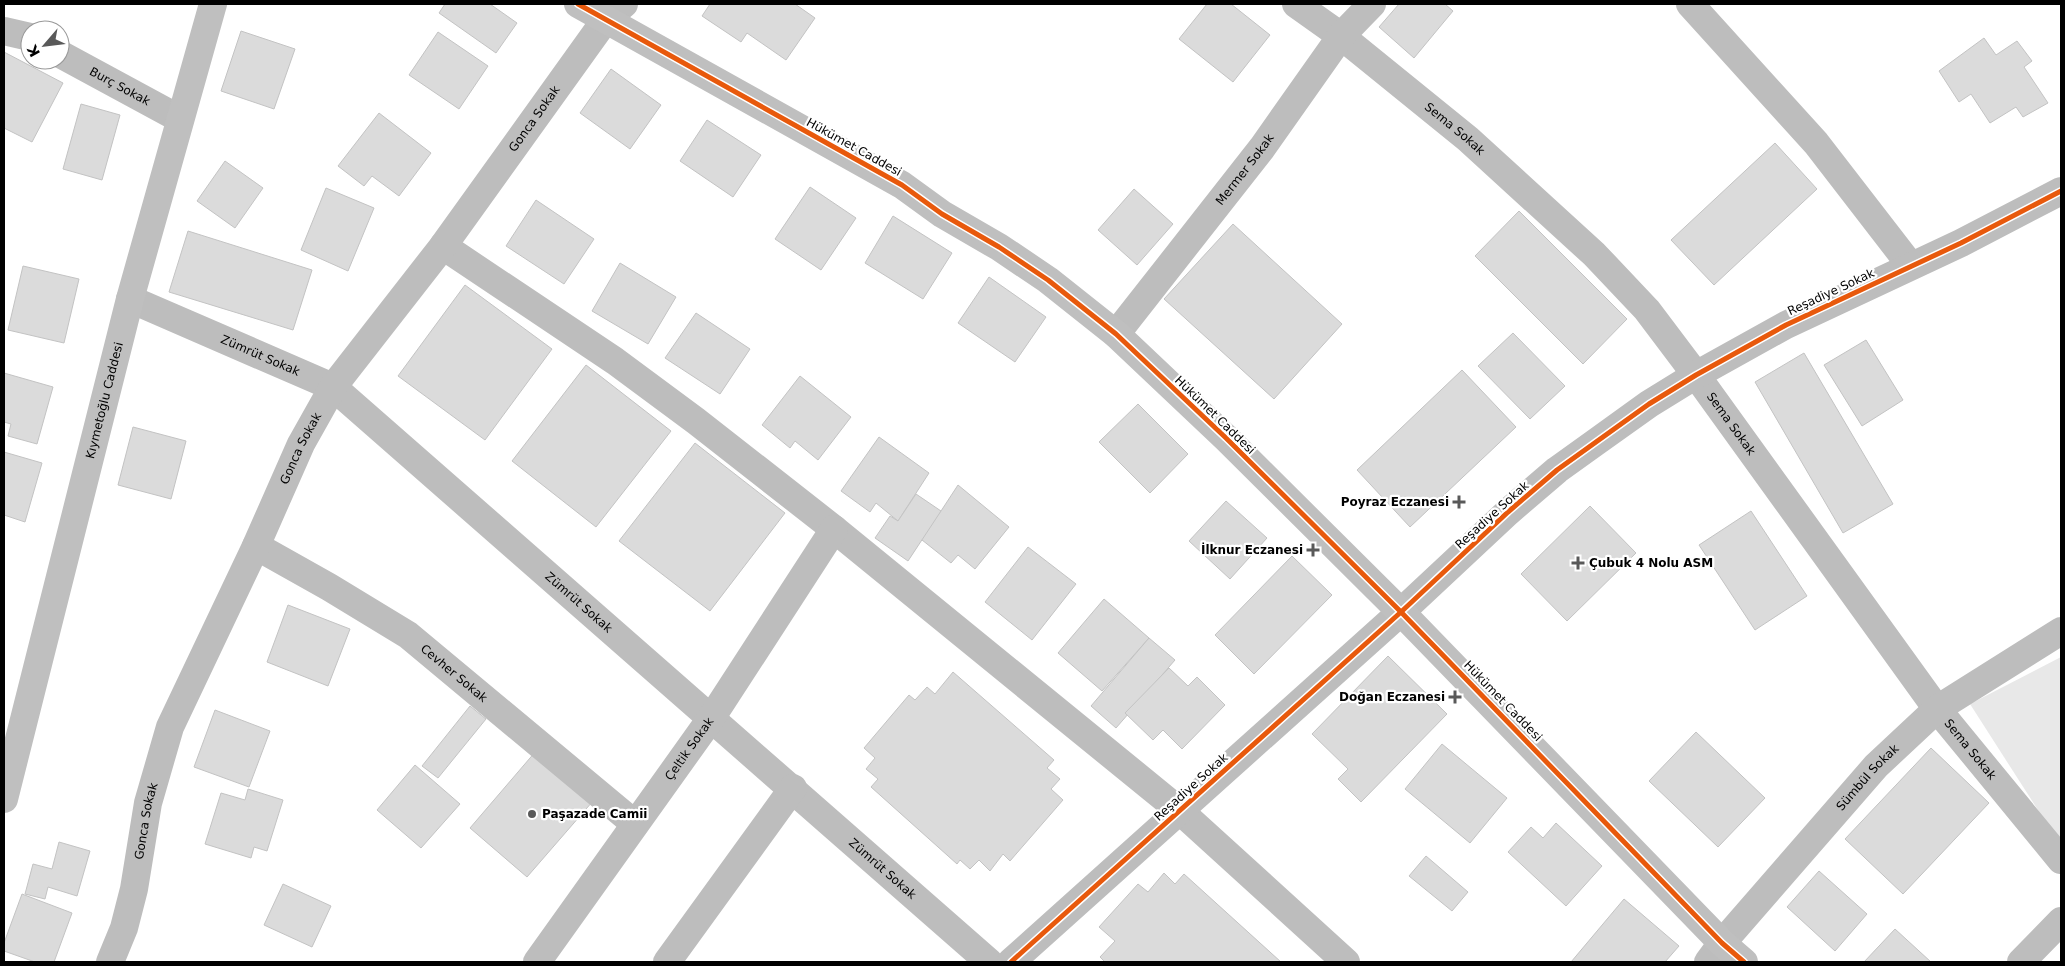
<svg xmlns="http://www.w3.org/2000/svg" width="2065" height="966" font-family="'DejaVu Sans',sans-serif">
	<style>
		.green { fill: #e8e8e8 }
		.building { fill: #dbdbdb; stroke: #c3c3c3 }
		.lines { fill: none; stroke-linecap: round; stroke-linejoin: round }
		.street { stroke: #bdbdbd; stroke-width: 28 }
		.secondary { stroke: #bfbfbf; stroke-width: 28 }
		.cycleway-casing { stroke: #fff; stroke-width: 8 }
		.cycleway { stroke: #e8590c; stroke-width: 5 }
		.poi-dot { fill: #595959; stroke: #fff; stroke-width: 2 }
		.labels { text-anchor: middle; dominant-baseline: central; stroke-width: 4.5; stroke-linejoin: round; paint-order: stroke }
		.street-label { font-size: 12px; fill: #000; stroke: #fff }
		.poi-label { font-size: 12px; font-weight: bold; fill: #000; stroke: #fff; text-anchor: end }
	</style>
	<rect width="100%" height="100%" fill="#fff"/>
	<path class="green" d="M 2061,657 L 2061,846 L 1970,704 Z"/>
	<g class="building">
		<path d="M 445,4 L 490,4 L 517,23 L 496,53 L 439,13 Z"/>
		<path d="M 710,4 L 795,4 L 815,18 L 786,60 L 747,33 L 741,42 L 702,16 Z"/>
		<path d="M 1207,4 L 1231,4 L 1270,35 L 1233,82 L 1179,39 Z"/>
		<path d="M 1399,4 L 1445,4 L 1453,11 L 1414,58 L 1379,27 Z"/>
		<path d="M 241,31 L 295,49 L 274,109 L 221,91 Z"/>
		<path d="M 438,32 L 488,66 L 459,109 L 409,75 Z"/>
		<path d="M 1984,38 L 1996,55 L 2017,41 L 2032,61 L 2024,67 L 2048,103 L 2023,117 L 2016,107 L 1990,123 L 1971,94 L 1959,102 L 1939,71 Z"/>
		<path d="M 4,52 L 63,83 L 32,142 L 4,128 Z"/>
		<path d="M 611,69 L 661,105 L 630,149 L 580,113 Z"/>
		<path d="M 81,104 L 120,115 L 102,180 L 63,169 Z"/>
		<path d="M 379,113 L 431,153 L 399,196 L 372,176 L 364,186 L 338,166 Z"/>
		<path d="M 707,120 L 761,155 L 733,197 L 680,161 Z"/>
		<path d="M 1775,143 L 1817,189 L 1714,285 L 1671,240 Z"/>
		<path d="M 225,161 L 263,188 L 235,228 L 197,201 Z"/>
		<path d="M 810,187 L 856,218 L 821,270 L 775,239 Z"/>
		<path d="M 326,188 L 374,208 L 348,271 L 301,250 Z"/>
		<path d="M 1134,189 L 1173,224 L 1137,265 L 1098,230 Z"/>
		<path d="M 536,200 L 594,239 L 564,284 L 506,246 Z"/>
		<path d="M 1519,211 L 1627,319 L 1583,364 L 1475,256 Z"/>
		<path d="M 893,216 L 952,253 L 923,299 L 865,263 Z"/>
		<path d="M 1233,224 L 1342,324 L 1274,399 L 1164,299 Z"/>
		<path d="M 188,231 L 312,270 L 293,330 L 169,292 Z"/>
		<path d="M 620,263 L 676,297 L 648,344 L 592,311 Z"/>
		<path d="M 23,266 L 79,279 L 64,343 L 8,330 Z"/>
		<path d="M 989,277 L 1046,317 L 1015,362 L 958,323 Z"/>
		<path d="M 465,285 L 552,349 L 485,440 L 398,376 Z"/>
		<path d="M 696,313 L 750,349 L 720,394 L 665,358 Z"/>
		<path d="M 1513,333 L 1565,386 L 1530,419 L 1478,366 Z"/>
		<path d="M 1866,340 L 1903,400 L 1862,426 L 1824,365 Z"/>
		<path d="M 1804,353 L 1893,504 L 1843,533 L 1755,382 Z"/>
		<path d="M 586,365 L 671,431 L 596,527 L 512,461 Z"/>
		<path d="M 1462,370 L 1516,427 L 1410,527 L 1357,470 Z"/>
		<path d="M 4,373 L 53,387 L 37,444 L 8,436 L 11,424 L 4,422 Z"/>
		<path d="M 800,376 L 851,417 L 818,460 L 795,441 L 790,448 L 762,425 Z"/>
		<path d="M 1138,404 L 1188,454 L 1150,493 L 1099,442 Z"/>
		<path d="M 133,427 L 186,441 L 171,499 L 118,485 Z"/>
		<path d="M 879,437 L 929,473 L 898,521 L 876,503 L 870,512 L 841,491 Z"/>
		<path d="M 695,443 L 785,513 L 710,611 L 619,541 Z"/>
		<path d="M 4,452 L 42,463 L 25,522 L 4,515 Z"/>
		<path d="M 958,485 L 1009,527 L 975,569 L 958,555 L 951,563 L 917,536 L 941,511 Z"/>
		<path d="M 916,494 L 941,511 L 908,561 L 875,538 L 890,516 L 898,521 Z"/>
		<path d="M 1226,501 L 1267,538 L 1230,579 L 1189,541 Z"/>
		<path d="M 1590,506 L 1636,553 L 1567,621 L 1521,574 Z"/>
		<path d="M 1751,511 L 1807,596 L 1755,630 L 1699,545 Z"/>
		<path d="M 1028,547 L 1076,584 L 1032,640 L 985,602 Z"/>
		<path d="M 1292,556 L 1332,595 L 1254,674 L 1215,635 Z"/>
		<path d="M 1104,599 L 1149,638 L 1102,691 L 1058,653 Z"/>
		<path d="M 288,605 L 350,629 L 328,686 L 267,662 Z"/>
		<path d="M 1149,638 L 1175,660 L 1116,728 L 1091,706 Z"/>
		<path d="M 1388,656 L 1447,714 L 1361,802 L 1338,779 L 1348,769 L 1312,734 Z"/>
		<path d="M 1169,668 L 1188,686 L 1197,677 L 1225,705 L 1182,749 L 1163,730 L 1153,740 L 1125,713 Z"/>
		<path d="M 953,672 L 1054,760 L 1047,768 L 1060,779 L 1051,789 L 1063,800 L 1010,861 L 1003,854 L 990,871 L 979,860 L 970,869 L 960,860 L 957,864 L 871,787 L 878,779 L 866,769 L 875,758 L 864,748 L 909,695 L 915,700 L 927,687 L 935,694 Z"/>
		<path d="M 470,706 L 486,719 L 438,778 L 422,766 Z"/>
		<path d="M 215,710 L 270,731 L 249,787 L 194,767 Z"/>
		<path d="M 1696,732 L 1765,798 L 1718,847 L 1649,781 Z"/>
		<path d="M 1442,744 L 1507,798 L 1470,843 L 1405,789 Z"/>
		<path d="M 1931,748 L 1989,803 L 1903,894 L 1845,839 Z"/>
		<path d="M 536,751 L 593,801 L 527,877 L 470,828 Z"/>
		<path d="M 415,765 L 460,804 L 421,848 L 377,810 Z"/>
		<path d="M 248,789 L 283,800 L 267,851 L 254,847 L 251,858 L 205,844 L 221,793 L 245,800 Z"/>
		<path d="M 1556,823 L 1602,866 L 1566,906 L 1508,852 L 1531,827 L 1543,838 Z"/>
		<path d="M 59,842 L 90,851 L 77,896 L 48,887 L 45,899 L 25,894 L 33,864 L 52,869 Z"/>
		<path d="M 1426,856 L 1468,892 L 1452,911 L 1409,876 Z"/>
		<path d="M 1819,871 L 1867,914 L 1835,951 L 1787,907 Z"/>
		<path d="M 1164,873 L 1175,884 L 1184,874 L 1281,962 L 1105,962 L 1100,957 L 1115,941 L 1099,927 L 1138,884 L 1148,892 Z"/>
		<path d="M 283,884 L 331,906 L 312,947 L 264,925 Z"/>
		<path d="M 22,894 L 72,913 L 54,962 L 35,962 L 4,951 L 4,943 Z"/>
		<path d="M 1624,899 L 1679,946 L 1665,962 L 1571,962 Z"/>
		<path d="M 1895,929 L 1931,962 L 1864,962 Z"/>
	</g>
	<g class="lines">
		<g class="street">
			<path id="s1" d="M 1296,4 L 1341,36 L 1468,139 L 1594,254 L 1647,310 L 1696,375 L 1937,709 L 2061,860"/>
			<path d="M 1690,4 L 1816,143 L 1911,266"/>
			<path d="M 4,31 L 30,37"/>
			<path id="s2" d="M 60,54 L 180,119"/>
			<path d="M 443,246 L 615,361 L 696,421 L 834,529 L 1180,811 L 1346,962"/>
			<path id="s3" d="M 130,299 L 333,387 L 989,962"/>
			<path id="s4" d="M 1116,334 L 1262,148 L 1341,36 L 1372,4"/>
			<path id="s5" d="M 256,546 L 329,587 L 408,635 L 635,824"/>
			<path id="s6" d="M 110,962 L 124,928 L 134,889 L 148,803 L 170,727 L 256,546 L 301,444 L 333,387 L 443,246 L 606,19 L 624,4"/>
			<path id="s7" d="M 537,962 L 712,717 L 834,529"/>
			<path d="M 667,962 L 793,788"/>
			<path d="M 1011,962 L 1401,612 L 1508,512 L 1557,470 L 1596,442 L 1649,404 L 1696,375 L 1786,325 L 1961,243 L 2061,191"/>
			<path id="s8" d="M 1708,962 L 1722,943 L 1876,766 L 1937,709 L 2061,631"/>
			<path d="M 2021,962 L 2061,921"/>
		</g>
		<g class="secondary">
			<path d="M 578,4 L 902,185 L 942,214 L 999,247 L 1048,280 L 1116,334 L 1226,438 L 1401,612 L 1722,943 L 1744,962"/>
			<path id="s9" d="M 4,799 L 130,299 L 213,4"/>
		</g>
		<defs>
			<g id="cycleway">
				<path d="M 578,4 L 902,185 L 942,214 L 999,247 L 1048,280 L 1116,334 L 1226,438 L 1401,612 L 1722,943 L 1744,962"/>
				<path d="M 1011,962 L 1401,612 L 1508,512 L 1557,470 L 1596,442 L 1649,404 L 1696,375 L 1786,325 L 1961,243 L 2061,191"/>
			</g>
		</defs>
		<use href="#cycleway" class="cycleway-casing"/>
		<use href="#cycleway" class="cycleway"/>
	</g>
	<g class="poi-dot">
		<path d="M1456.5 494.5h5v5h5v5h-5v5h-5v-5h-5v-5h5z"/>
		<path d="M1310.5 542.5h5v5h5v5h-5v5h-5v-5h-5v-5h5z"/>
		<path d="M1575.5 555.5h5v5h5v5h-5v5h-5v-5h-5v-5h5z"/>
		<path d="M1452.5 689.5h5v5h5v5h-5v5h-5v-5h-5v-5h5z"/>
		<circle cx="532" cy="814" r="5"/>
	</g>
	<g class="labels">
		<g class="street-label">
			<text stroke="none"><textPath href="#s2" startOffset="68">Burç Sokak</textPath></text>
			<text stroke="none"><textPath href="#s6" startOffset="956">Gonca Sokak</textPath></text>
			<text stroke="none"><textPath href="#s1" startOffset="202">Sema Sokak</textPath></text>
			<text transform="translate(854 147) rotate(29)">Hükümet Caddesi</text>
			<text stroke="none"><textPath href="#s4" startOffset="209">Mermer Sokak</textPath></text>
			<text transform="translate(1831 292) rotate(-25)">Reşadiye Sokak</text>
			<text stroke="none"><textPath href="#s3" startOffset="142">Zümrüt Sokak</textPath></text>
			<text stroke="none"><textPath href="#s9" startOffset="411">Kıymetoğlu Caddesi</textPath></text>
			<text transform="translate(1215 415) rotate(44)">Hükümet Caddesi</text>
			<text stroke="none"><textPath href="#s1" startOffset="608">Sema Sokak</textPath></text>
			<text stroke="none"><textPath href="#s6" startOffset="551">Gonca Sokak</textPath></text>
			<text transform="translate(1492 515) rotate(-42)">Reşadiye Sokak</text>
			<text stroke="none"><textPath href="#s3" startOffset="548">Zümrüt Sokak</textPath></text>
			<text stroke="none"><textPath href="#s5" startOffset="236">Cevher Sokak</textPath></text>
			<text transform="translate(1503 701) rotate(46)">Hükümet Caddesi</text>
			<text stroke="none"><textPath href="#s7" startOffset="262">Çeltik Sokak</textPath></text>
			<text stroke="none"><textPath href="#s1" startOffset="1012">Sema Sokak</textPath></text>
			<text stroke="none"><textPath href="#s8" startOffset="244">Sümbül Sokak</textPath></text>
			<text transform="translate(1191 787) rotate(-42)">Reşadiye Sokak</text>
			<text stroke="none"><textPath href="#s6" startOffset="146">Gonca Sokak</textPath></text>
			<text stroke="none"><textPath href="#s3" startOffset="952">Zümrüt Sokak</textPath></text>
		</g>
		<g class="poi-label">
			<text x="1449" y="502">Poyraz Eczanesi</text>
			<text x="1303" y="550">İlknur Eczanesi</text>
			<text x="1589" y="563" text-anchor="start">Çubuk 4 Nolu ASM</text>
			<text x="1445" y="697">Doğan Eczanesi</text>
			<text x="542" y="814" text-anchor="start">Paşazade Camii</text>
		</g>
	</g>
	<rect width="2065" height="966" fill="none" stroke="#000000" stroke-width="10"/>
	<g transform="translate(45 45) rotate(242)"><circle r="24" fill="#ffffff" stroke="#999999"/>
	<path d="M0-4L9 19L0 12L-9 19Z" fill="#595959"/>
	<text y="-8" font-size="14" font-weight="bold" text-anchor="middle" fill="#000000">K</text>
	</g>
</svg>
